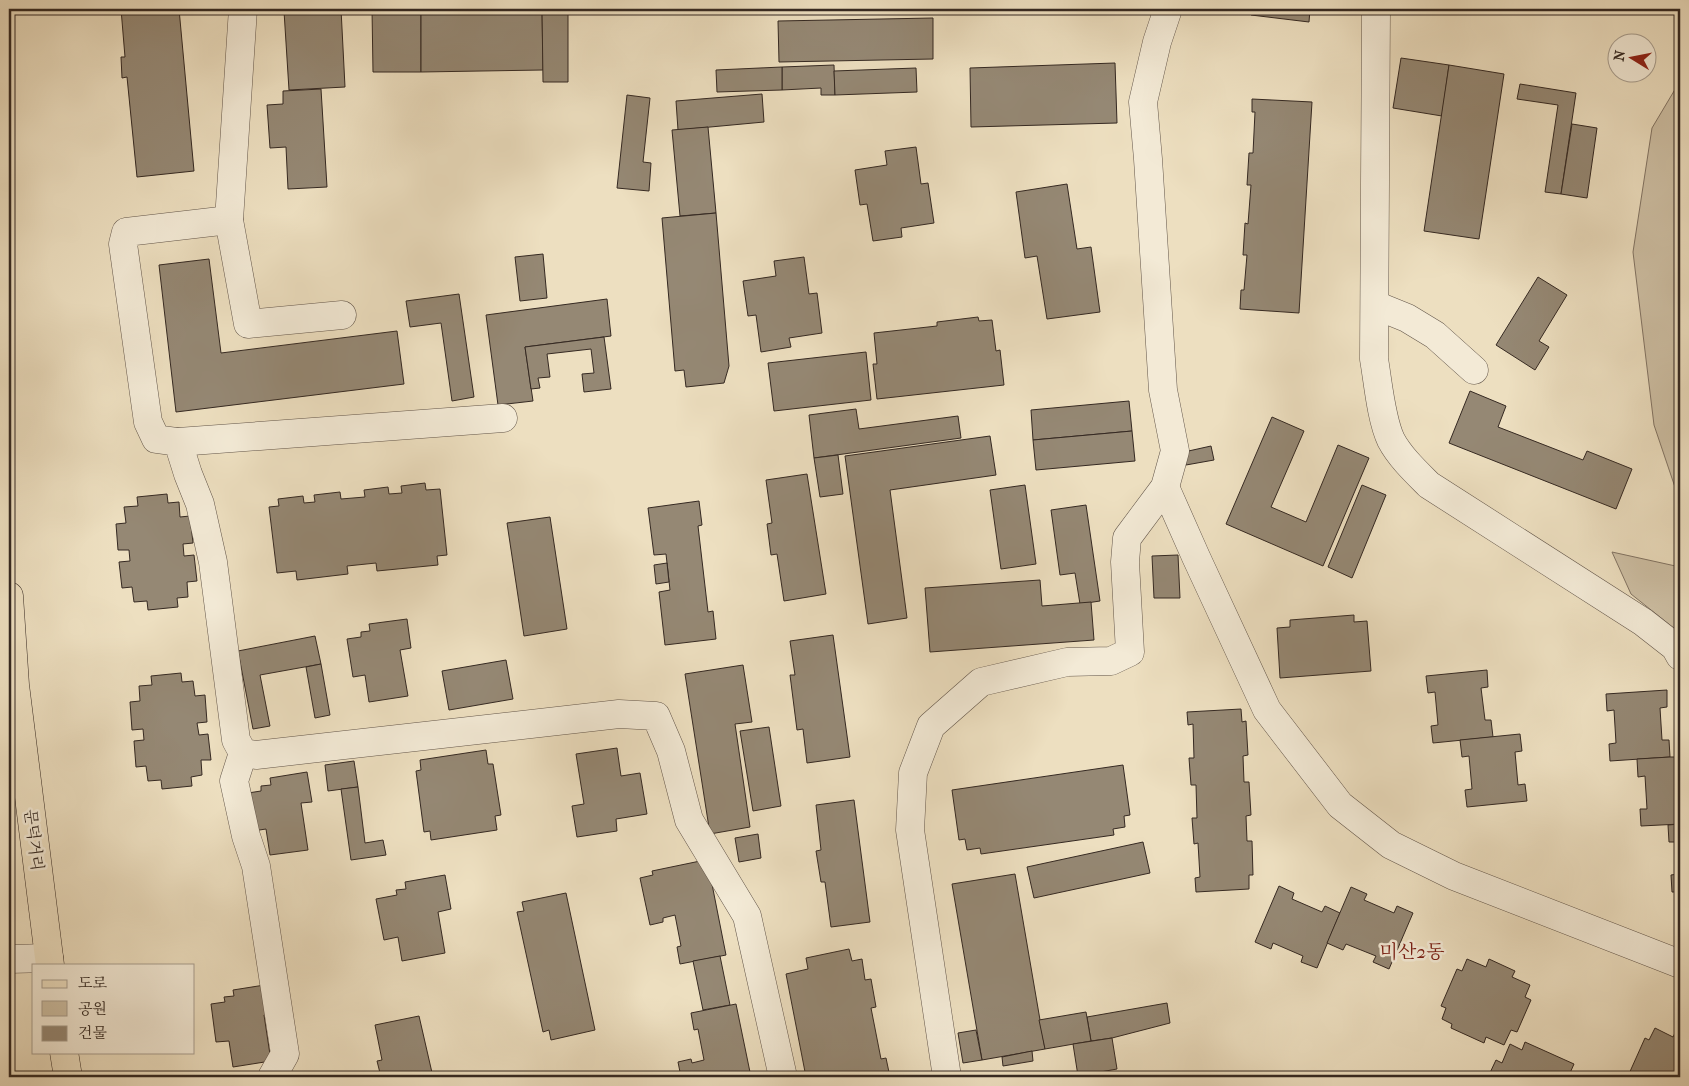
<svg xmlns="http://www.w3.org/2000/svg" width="1689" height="1086" font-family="'IM FELL French Canon','Noto Serif KR',serif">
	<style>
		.green { fill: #cec0a5; stroke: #827464 }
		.building { fill: #958874; stroke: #352922 }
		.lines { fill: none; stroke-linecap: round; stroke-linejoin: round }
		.minor-casing { stroke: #63564a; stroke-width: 29 }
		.major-casing { stroke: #352922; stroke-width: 29 }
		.minor { stroke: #f3ead6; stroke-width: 28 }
		.major { stroke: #eddfc0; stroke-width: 28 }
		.labels { text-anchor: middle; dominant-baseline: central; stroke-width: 5; stroke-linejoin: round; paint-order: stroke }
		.street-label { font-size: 16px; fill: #352922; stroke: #f3ead6 }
		.quarter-label { font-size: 19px; fill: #7a1f14; stroke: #f3ead6 }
	</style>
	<rect width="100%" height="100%" fill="#eddfc0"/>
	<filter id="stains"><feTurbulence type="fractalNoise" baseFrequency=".004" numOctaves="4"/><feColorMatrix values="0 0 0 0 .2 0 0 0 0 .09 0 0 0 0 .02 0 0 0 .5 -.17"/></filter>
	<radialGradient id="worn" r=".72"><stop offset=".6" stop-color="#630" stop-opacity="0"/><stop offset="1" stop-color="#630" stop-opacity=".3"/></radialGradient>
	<g class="green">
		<path d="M 1680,81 L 1680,502 L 1654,425 L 1633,252 L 1652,128 Z"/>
		<path d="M 1612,552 L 1680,567 L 1680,633 L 1631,594 Z"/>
	</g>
	<g class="building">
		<path d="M 121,9 L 179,9 L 194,171 L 137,177 L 127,77 L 122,78 L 121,57 L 125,57 Z"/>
		<path d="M 275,9 L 341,9 L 345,87 L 289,90 L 284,11 L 275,12 Z"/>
		<path d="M 372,9 L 421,9 L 421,72 L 373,72 Z"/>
		<path d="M 421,9 L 542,9 L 543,70 L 421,72 Z"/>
		<path d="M 542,9 L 568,9 L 568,82 L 543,82 Z"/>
		<path d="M 1252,9 L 1310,9 L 1309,22 L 1251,15 Z"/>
		<path d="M 933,18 L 933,59 L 779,62 L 778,21 Z"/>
		<path d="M 1401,58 L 1449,65 L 1442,116 L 1393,108 Z"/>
		<path d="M 1115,63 L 1117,123 L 971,127 L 970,68 Z"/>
		<path d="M 834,65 L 835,95 L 821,95 L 821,88 L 782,90 L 782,67 Z"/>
		<path d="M 1449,65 L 1504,74 L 1479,239 L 1424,231 Z"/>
		<path d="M 782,67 L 782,90 L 717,92 L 716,70 Z"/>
		<path d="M 916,68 L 917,92 L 835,95 L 834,71 Z"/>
		<path d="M 1520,84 L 1576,93 L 1561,194 L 1545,192 L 1558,105 L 1517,99 Z"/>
		<path d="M 321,89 L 327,187 L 288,189 L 286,147 L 270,148 L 267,105 L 283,104 L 283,91 Z"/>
		<path d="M 762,94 L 764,122 L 678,130 L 676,101 Z"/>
		<path d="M 627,95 L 650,98 L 643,162 L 651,163 L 649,191 L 617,188 Z"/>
		<path d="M 1252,99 L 1312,102 L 1299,313 L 1240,309 L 1241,290 L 1244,290 L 1247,255 L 1243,255 L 1245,223 L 1248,224 L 1251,185 L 1247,185 L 1249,153 L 1253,153 L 1255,112 L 1252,112 Z"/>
		<path d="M 1572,124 L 1597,128 L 1587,198 L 1561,194 Z"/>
		<path d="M 708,127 L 716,213 L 680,216 L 672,130 Z"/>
		<path d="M 916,147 L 921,184 L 928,183 L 934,223 L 901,228 L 902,237 L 873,241 L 867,204 L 860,205 L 855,170 L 887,165 L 885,151 Z"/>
		<path d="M 1067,184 L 1077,249 L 1091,247 L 1100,312 L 1047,319 L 1037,256 L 1025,258 L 1016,192 Z"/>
		<path d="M 716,213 L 729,366 L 724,383 L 686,387 L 684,370 L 675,371 L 662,218 Z"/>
		<path d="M 543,254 L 547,298 L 520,301 L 515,257 Z"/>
		<path d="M 804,257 L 809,294 L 817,293 L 822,333 L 789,338 L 791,347 L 761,352 L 756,315 L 748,316 L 743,281 L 776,276 L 774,261 Z"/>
		<path d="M 209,259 L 221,353 L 397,331 L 404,384 L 176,412 L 159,265 Z"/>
		<path d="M 1538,277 L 1567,295 L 1539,341 L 1549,347 L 1535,370 L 1496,345 Z"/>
		<path d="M 459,294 L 474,397 L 452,401 L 441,323 L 410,327 L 406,301 Z"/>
		<path d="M 607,299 L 611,336 L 525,347 L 533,401 L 498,405 L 486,315 Z"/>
		<path d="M 978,317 L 979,321 L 992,320 L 996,351 L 1000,350 L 1004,385 L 877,399 L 873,364 L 877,364 L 874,333 L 937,326 L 937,322 Z"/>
		<path d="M 604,337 L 611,389 L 584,392 L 582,374 L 594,373 L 591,349 L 547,354 L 550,377 L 538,378 L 540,388 L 531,389 L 525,347 Z"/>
		<path d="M 866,352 L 871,400 L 774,411 L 768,363 Z"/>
		<path d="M 1470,391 L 1506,406 L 1498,427 L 1583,460 L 1587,451 L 1632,469 L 1616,509 L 1449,443 Z"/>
		<path d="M 1129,401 L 1132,431 L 1033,440 L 1031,410 Z"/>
		<path d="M 856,409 L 859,429 L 958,416 L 961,438 L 814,458 L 809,415 Z"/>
		<path d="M 1272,417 L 1304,431 L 1271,507 L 1306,522 L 1338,445 L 1369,458 L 1323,566 L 1226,524 Z"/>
		<path d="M 1132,431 L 1135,461 L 1036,470 L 1033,440 Z"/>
		<path d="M 990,436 L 996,475 L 890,490 L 907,618 L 868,624 L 845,456 Z"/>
		<path d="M 1211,446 L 1214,460 L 1186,465 L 1184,452 Z"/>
		<path d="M 838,455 L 843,494 L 820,497 L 814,458 Z"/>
		<path d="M 807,474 L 826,594 L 784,601 L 777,554 L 771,555 L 767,524 L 772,523 L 766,480 Z"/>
		<path d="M 425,483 L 426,490 L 440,489 L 447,555 L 437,556 L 438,565 L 377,571 L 376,563 L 347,566 L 348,574 L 297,580 L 296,571 L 277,573 L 269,507 L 279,506 L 278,499 L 303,496 L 304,503 L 315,502 L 314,495 L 340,492 L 341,499 L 365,497 L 364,490 L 388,487 L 389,494 L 402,493 L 401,486 Z"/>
		<path d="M 1025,485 L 1036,564 L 1001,569 L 990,490 Z"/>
		<path d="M 1362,485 L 1386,495 L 1352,578 L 1328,567 Z"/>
		<path d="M 167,494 L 168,503 L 179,502 L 180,517 L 190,516 L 193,543 L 183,544 L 184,556 L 194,555 L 197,581 L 187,582 L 188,597 L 177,598 L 178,607 L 148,610 L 147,601 L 134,602 L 132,587 L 122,588 L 119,562 L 130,561 L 129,550 L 118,550 L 116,524 L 126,523 L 124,507 L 138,506 L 137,497 Z"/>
		<path d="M 699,501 L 702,525 L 698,526 L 708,612 L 713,611 L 716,639 L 665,645 L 659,592 L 670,590 L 666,554 L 654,555 L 648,508 Z"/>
		<path d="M 1086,505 L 1100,601 L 1080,604 L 1075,573 L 1060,575 L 1051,510 Z"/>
		<path d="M 550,517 L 567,629 L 524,636 L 507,523 Z"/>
		<path d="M 1178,555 L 1180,598 L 1154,598 L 1152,556 Z"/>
		<path d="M 667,563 L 669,582 L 656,584 L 654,565 Z"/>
		<path d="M 1040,580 L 1042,606 L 1091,602 L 1094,640 L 930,652 L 925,588 Z"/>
		<path d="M 1354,615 L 1354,622 L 1367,621 L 1371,671 L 1280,678 L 1277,628 L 1290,627 L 1290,620 Z"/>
		<path d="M 407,619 L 411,648 L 400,650 L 408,696 L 369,702 L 365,675 L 353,677 L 347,639 L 361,637 L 361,632 L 370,631 L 369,624 Z"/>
		<path d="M 833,635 L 850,757 L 807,763 L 803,729 L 797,730 L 790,675 L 795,675 L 790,641 Z"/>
		<path d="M 315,636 L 321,664 L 260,675 L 270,726 L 253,729 L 238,651 Z"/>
		<path d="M 506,660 L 513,699 L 449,710 L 442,671 Z"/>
		<path d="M 321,664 L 330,715 L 315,718 L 306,667 Z"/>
		<path d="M 743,665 L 752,722 L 735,724 L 750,827 L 710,834 L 685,674 Z"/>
		<path d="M 1487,670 L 1488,687 L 1481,688 L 1485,720 L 1491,720 L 1493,737 L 1433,743 L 1431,726 L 1438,725 L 1435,692 L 1428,693 L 1426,676 Z"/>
		<path d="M 181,673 L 182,682 L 193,681 L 195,696 L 205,695 L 207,722 L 197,723 L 199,735 L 208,734 L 211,760 L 201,760 L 202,775 L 191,777 L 192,786 L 162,789 L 161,780 L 148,781 L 146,766 L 136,767 L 134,741 L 144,740 L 143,729 L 132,730 L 130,702 L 140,701 L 139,686 L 152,685 L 151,676 Z"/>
		<path d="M 1667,690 L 1667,707 L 1660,708 L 1662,740 L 1669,740 L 1670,757 L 1610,761 L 1609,744 L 1616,743 L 1614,710 L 1607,711 L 1606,694 Z"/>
		<path d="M 1241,709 L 1242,722 L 1246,721 L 1248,755 L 1243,756 L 1244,782 L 1249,782 L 1251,815 L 1246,816 L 1247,841 L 1252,841 L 1253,875 L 1249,875 L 1249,889 L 1196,892 L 1195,878 L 1200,877 L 1198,843 L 1194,844 L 1192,818 L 1197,818 L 1196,785 L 1191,785 L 1189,758 L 1194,758 L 1193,724 L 1188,725 L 1187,712 Z"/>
		<path d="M 769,727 L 781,806 L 753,811 L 740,731 Z"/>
		<path d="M 1520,734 L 1522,751 L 1515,752 L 1518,785 L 1525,784 L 1527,801 L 1467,807 L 1465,790 L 1472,789 L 1469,756 L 1462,757 L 1460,740 Z"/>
		<path d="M 617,748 L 621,776 L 640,773 L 647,814 L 616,819 L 617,831 L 577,837 L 572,806 L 584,804 L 576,754 Z"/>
		<path d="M 486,750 L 488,764 L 493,764 L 501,815 L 495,816 L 497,830 L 431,840 L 430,831 L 424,832 L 416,771 L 421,770 L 420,760 Z"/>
		<path d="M 1670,757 L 1680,757 L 1680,824 L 1641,826 L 1640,809 L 1647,809 L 1645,776 L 1638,777 L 1637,759 Z"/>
		<path d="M 354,761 L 358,787 L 328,791 L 325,765 Z"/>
		<path d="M 1123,765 L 1130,815 L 1124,816 L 1125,827 L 1113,829 L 1114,835 L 981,854 L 980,848 L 967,850 L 965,839 L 959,840 L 952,790 Z"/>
		<path d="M 307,772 L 312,802 L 301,803 L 308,850 L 270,855 L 266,829 L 253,831 L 248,793 L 261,791 L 261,786 L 271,785 L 270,778 Z"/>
		<path d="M 358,787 L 365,843 L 383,840 L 386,855 L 351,860 L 341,789 Z"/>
		<path d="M 854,800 L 870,922 L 831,927 L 825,882 L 821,882 L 816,851 L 821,850 L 816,805 Z"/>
		<path d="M 1680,824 L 1680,892 L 1672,892 L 1671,875 L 1678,874 L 1676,842 L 1669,842 L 1668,825 Z"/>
		<path d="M 758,834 L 761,858 L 739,862 L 735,838 Z"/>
		<path d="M 1143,842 L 1150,873 L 1034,898 L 1027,867 Z"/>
		<path d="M 705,860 L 708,864 L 726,955 L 680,964 L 677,947 L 681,946 L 675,915 L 663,918 L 663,922 L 650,925 L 640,878 L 653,875 L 652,871 Z"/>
		<path d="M 1015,874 L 1045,1049 L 982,1060 L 952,884 Z"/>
		<path d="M 445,875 L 451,909 L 438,912 L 445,953 L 402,961 L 398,937 L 384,940 L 376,899 L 397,895 L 396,890 L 406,889 L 405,882 Z"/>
		<path d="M 1279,886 L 1294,893 L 1292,899 L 1322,912 L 1325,906 L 1340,913 L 1317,968 L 1301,962 L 1303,956 L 1273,943 L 1271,949 L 1255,942 Z"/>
		<path d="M 1351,887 L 1367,894 L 1364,900 L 1394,913 L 1397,906 L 1413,913 L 1389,969 L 1373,962 L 1376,956 L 1346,944 L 1343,950 L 1327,943 Z"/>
		<path d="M 566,893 L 595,1030 L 551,1040 L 549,1030 L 543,1032 L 517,912 L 524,911 L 522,902 Z"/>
		<path d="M 849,949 L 852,961 L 862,959 L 865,980 L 871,979 L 876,1007 L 871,1008 L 881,1059 L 886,1058 L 890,1077 L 806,1077 L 786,974 L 808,969 L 806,958 Z"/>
		<path d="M 720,956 L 730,1005 L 703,1010 L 693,961 Z"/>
		<path d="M 1467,959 L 1486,967 L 1489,959 L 1515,971 L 1512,977 L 1530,985 L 1525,997 L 1531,1000 L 1517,1032 L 1511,1030 L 1504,1045 L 1486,1037 L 1484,1043 L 1451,1028 L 1452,1024 L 1442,1019 L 1446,1008 L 1441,1006 L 1457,969 L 1462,971 Z"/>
		<path d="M 271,984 L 275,1013 L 264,1015 L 271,1061 L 233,1067 L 229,1041 L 216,1042 L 211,1004 L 225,1002 L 224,997 L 234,996 L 233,990 Z"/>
		<path d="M 1167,1003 L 1170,1023 L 1112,1038 L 1091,1041 L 1087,1017 Z"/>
		<path d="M 736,1004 L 751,1077 L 681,1077 L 678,1062 L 691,1059 L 692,1063 L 704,1060 L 698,1029 L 694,1030 L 691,1013 Z"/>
		<path d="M 1086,1012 L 1091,1041 L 1045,1049 L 1039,1020 Z"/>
		<path d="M 419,1016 L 433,1077 L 381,1077 L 377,1061 L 382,1060 L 375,1025 Z"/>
		<path d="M 1655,1028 L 1673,1037 L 1677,1029 L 1680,1030 L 1680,1077 L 1632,1077 L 1628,1076 L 1645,1038 L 1649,1040 Z"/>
		<path d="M 976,1030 L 982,1060 L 963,1063 L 958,1033 Z"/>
		<path d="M 1112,1038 L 1117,1069 L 1078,1076 L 1073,1044 Z"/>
		<path d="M 1525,1042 L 1574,1064 L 1570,1073 L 1579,1077 L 1488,1077 L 1496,1060 L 1502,1063 L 1510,1044 L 1522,1050 Z"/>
		<path d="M 1032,1051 L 1033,1061 L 1003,1066 L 1002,1057 Z"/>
	</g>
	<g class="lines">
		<defs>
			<g id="minor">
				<path d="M 243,9 L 229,220 L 248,324 L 342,315"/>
				<path d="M 1376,9 L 1374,359 C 1378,382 1381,419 1391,440 C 1400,457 1416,472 1429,485 L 1643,622 L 1675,647 L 1680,656"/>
				<path d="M 229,220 L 126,232 L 123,244 L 148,422 L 156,439 L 178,442 L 188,474 L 200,504 L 213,562 L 236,740 L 243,753 L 256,755 L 619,714 L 656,716 L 671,751 L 689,820 L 747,916 L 783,1077"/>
				<path d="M 1375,305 L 1407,318 L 1435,335 L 1474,370"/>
				<path d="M 178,442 L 503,418"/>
				<path d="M 1165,487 L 1196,557 L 1267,710 L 1340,805 L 1391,845 L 1454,876 L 1680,964"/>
				<path d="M 243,753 L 234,781 L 246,836 L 256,866 L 285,1054 L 272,1077"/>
				<path d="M 9,959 L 49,958"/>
				<path d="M 947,1077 L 910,830 L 913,773 L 931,726 L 981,682 L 1067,662 L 1111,661 L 1130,652 L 1125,562 L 1127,538 L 1165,487 L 1175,451 L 1163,390 L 1148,159 L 1143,102 L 1157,42 L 1168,9"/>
			</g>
			<g id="major">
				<path d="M 9,596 L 15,685 L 50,965"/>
				<path d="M 64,1052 L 68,1077"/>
			</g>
		</defs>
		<use href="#minor" class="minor-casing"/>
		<use href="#major" class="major-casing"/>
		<use href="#minor" class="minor"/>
		<use href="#major" class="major"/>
	</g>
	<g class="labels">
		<g class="street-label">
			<text transform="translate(34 840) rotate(83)">문덕거리</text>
		</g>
		<g class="quarter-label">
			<text x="1412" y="952">미산2동</text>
		</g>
	</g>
	<rect width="1689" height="1086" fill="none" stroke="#eddfc0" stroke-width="30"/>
	<rect x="10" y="10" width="1669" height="1066" fill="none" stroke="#352922" stroke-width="2.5"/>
	<rect x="15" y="15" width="1659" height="1056" fill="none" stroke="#352922"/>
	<rect x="32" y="964" width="162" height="90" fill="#f3ead6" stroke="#a79d8e"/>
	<rect x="42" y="980" width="25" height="8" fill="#eddfc0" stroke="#a79d8e"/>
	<text x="78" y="988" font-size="15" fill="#352922">도로</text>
	<rect x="42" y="1001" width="25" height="15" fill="#cec0a5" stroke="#a79d8e"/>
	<text x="78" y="1014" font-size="15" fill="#352922">공원</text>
	<rect x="42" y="1026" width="25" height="15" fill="#958874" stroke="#a79d8e"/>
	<text x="78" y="1038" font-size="15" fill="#352922">건물</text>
	<g transform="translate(1632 58) rotate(280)"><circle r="24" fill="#f3ead6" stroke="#a79d8e"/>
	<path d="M0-4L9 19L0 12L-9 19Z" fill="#8f2418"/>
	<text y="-8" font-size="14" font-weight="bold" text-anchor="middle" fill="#352922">N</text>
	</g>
	<rect width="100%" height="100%" filter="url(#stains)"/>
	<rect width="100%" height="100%" fill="url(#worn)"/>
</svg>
